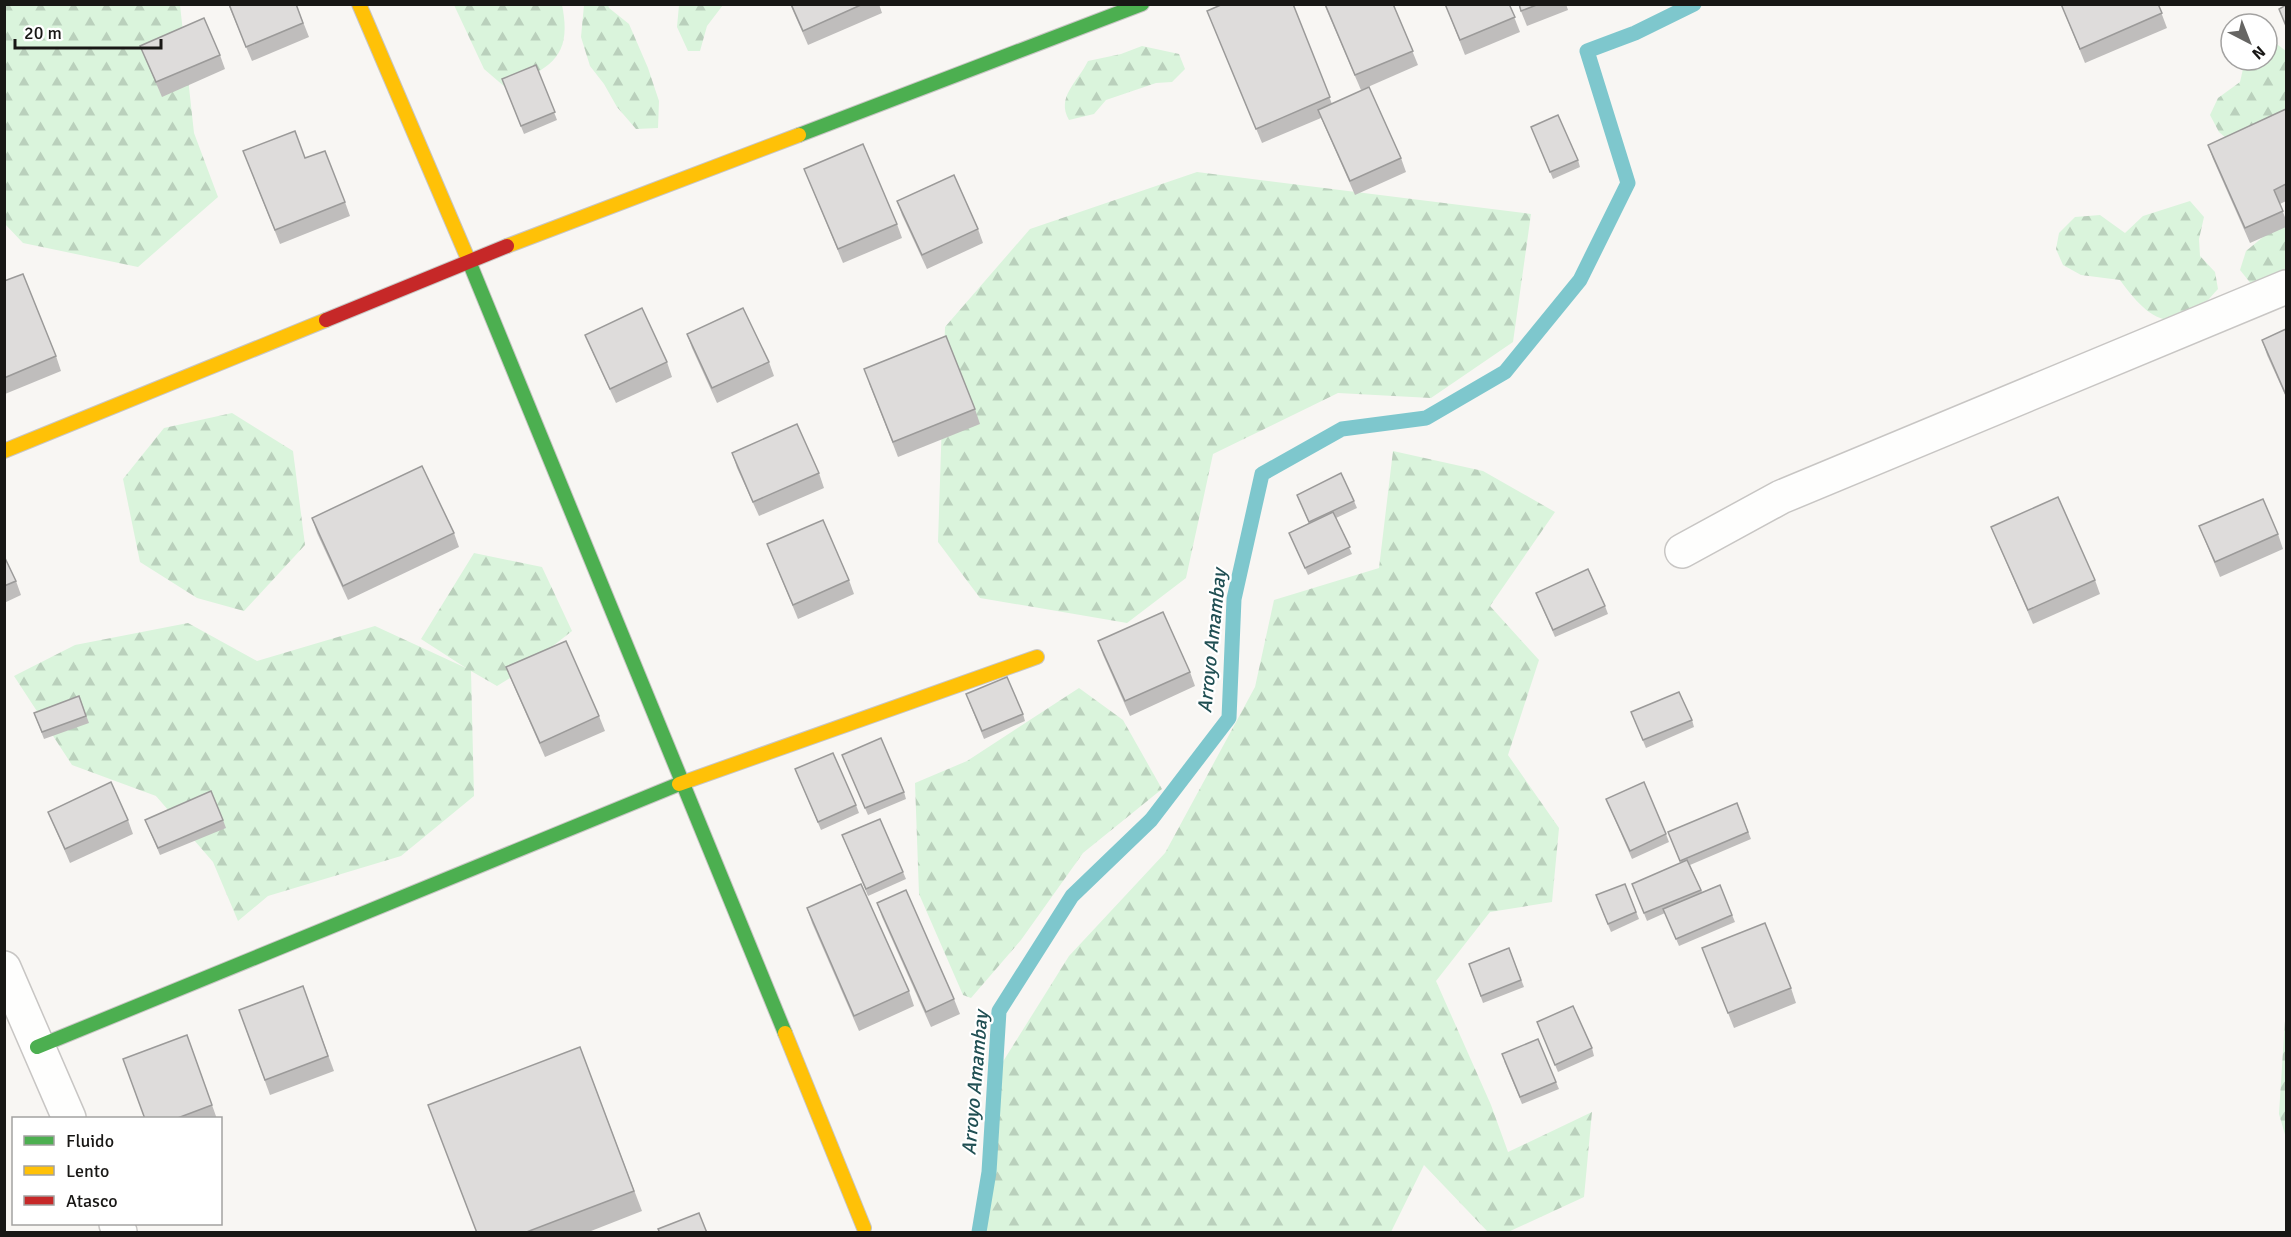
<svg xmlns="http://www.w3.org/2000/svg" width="2291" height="1237" font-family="Signika,sans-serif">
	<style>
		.forest { fill: url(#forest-firs) }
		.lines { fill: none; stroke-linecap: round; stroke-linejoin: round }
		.stream { stroke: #7ec7cd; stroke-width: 15 }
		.street-casing { stroke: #c8c6c4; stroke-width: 36 }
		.fast-casing { stroke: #c8c6c4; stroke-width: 16 }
		.slow-casing { stroke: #c8c6c4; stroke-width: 16 }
		.jam-casing { stroke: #c8c6c4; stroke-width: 16 }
		.street { stroke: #fefefd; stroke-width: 33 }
		.fast { stroke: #4caf50; stroke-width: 14 }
		.slow { stroke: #ffc107; stroke-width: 14 }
		.jam { stroke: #c62828; stroke-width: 14 }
		.wall { fill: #bfbdbc }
		.building { fill: #dedcdb; stroke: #9b9a99; stroke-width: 1.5 }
		.labels { text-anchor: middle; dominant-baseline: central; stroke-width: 4.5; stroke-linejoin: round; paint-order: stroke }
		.water-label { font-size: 20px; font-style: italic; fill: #204f53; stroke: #fff }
	</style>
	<defs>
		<pattern id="forest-firs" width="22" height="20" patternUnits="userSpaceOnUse" patternTransform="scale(1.5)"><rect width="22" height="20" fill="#daf4dc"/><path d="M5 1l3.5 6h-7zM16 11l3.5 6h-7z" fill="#bad0bc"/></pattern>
	</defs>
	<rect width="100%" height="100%" fill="#f8f6f3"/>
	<g class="forest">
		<path d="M 4,5 L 180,5 L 194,133 L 218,197 L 138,267 L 23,243 L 5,224 Z"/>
		<path d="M 454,5 L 562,5 C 573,58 549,69 505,87 L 484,69 Z"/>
		<path d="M 584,5 L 608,5 L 609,8 L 629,24 L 648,68 L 659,101 L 658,128 L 636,129 L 617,107 L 604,84 L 590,66 L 581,37 Z"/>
		<path d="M 679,5 L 723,5 L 707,26 L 700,51 L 688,51 L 677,27 Z"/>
		<path d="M 2274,42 L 2286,51 L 2286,121 L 2233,144 L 2219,132 L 2210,115 L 2218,98 L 2240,82 L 2245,60 L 2267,60 L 2267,43 Z"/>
		<path d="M 1142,46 L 1179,54 L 1185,69 L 1172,82 L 1156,83 L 1106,100 L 1094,114 L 1069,120 C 1056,97 1077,83 1088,61 L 1121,54 Z"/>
		<path d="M 1197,172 L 1531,214 L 1513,342 L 1431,398 L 1338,393 L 1213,454 L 1186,578 L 1127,623 L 980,598 L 938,542 L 945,327 L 1030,229 Z"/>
		<path d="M 2190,201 L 2204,217 L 2199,239 L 2200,256 L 2215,272 L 2218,289 C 2210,297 2201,310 2191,315 C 2159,332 2137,303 2120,280 L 2081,275 L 2063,265 L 2056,249 L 2059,233 L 2075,217 L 2100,215 L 2125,233 L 2143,216 Z"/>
		<path d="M 2280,223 L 2286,225 L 2286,281 L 2256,290 L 2240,270 L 2246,251 Z"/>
		<path d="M 232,413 L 293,451 L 305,545 L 244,611 L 197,598 L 140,562 L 123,479 L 164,428 Z"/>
		<path d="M 1393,451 L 1483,471 L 1555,512 L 1490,606 L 1539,660 L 1508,755 L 1559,828 L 1552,902 L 1490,912 L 1436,981 L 1491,1105 L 1508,1152 L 1592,1112 L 1584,1197 L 1508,1232 L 1488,1232 L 1424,1165 L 1391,1232 L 983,1232 L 994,1076 L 1069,956 L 1165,853 L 1255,687 L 1274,600 L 1379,568 Z"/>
		<path d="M 474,553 L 542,567 L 572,631 L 521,671 L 497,686 L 471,671 L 474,796 L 401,856 L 268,896 L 238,921 L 213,862 L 156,796 L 72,765 L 14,676 L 75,645 L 188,623 L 257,661 L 375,626 L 466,668 L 421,639 Z"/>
		<path d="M 1079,688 L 1123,720 L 1162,789 L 1083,853 L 1021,940 L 971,998 L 963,995 L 919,894 L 915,783 L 967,761 Z"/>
		<path d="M 2286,1004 L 2286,1138 L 2279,1114 Z"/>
	</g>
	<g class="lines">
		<path class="stream" d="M 979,1232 L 989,1172 L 999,1011 L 1072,896 L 1151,820 L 1229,718 L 1234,599 L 1262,474 L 1342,429 L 1426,418 L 1505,372 L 1580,280 L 1628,183 L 1587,51 L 1635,33 L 1694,4"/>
		<defs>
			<g id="street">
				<path d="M 1682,551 L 1781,497 L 2286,287"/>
				<path d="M 4,968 L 69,1118"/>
				<path d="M 116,1224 L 120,1232"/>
			</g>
			<g id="fast">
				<path d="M 799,135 L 1142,4"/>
				<path d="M 468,259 L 785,1033"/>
				<path d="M 37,1047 L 679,784"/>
			</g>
			<g id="slow">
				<path d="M 359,4 L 468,259"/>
				<path d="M 507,246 L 799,135"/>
				<path d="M 4,451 L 326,320"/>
				<path d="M 679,784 L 1037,657"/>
				<path d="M 785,1033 L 864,1228"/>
			</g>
			<path id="jam" d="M 326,320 L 507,246"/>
		</defs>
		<use href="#street" class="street-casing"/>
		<use href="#fast" class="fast-casing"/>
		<use href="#slow" class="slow-casing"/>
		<use href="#jam" class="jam-casing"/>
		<use href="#street" class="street"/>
		<use href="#fast" class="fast"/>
		<use href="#slow" class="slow"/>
		<use href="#jam" class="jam"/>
	</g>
	<g class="wall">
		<path d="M 228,4 L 296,4 L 309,37 L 252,61 Z"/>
		<path d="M 790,4 L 879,4 L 882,13 L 808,45 Z"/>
		<path d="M 1293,4 L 1332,104 L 1401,158 L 1406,172 L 1355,195 L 1321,118 L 1262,143 L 1207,11 Z"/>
		<path d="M 1324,4 L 1393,4 L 1418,65 L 1361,90 Z"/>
		<path d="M 1445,4 L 1509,4 L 1520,32 L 1465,55 Z"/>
		<path d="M 1518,4 L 1566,4 L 1568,10 L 1527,26 Z"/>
		<path d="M 2061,4 L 2158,4 L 2167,28 L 2085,63 Z"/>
		<path d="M 140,46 L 220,55 L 225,69 L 162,97 Z"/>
		<path d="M 536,65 L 557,120 L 524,134 L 502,79 Z"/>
		<path d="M 2286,109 L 2286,201 L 2280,204 L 2286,220 L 2286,227 L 2250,243 L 2213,159 L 2208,145 Z"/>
		<path d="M 1534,134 L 1578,160 L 1580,167 L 1553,179 Z"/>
		<path d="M 243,151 L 305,158 L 345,202 L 350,216 L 280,244 Z"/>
		<path d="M 804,169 L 897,224 L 902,238 L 843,263 Z"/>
		<path d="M 897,201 L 978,229 L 983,243 L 927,269 L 902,215 Z"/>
		<path d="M 4,281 L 56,356 L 61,371 L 5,394 Z"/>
		<path d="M 2286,329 L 2286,397 L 2267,355 L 2262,340 Z"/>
		<path d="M 687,334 L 769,362 L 774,376 L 717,403 L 692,348 Z"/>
		<path d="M 585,335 L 667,362 L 672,377 L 616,403 L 591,349 Z"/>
		<path d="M 869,383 L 975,409 L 980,424 L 898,457 Z"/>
		<path d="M 732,453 L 819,473 L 824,488 L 759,516 L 737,468 Z"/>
		<path d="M 1297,495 L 1354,501 L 1357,508 L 1336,518 L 1352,554 L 1308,575 L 1289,533 L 1309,523 Z"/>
		<path d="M 312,518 L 454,533 L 459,547 L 348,600 L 317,533 Z"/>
		<path d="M 2199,526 L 2278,534 L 2283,549 L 2220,577 Z"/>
		<path d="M 1991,527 L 2095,580 L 2100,594 L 2033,624 L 1997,541 Z"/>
		<path d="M 767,544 L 849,580 L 854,594 L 798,619 Z"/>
		<path d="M 4,556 L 16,581 L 21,595 L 4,603 Z"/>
		<path d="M 1536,593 L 1605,606 L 1608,614 L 1555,637 Z"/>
		<path d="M 1098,641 L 1190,672 L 1195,686 L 1130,716 L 1103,655 Z"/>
		<path d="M 506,667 L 599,716 L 605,731 L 545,757 L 512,682 Z"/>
		<path d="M 79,696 L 89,723 L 44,739 L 34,713 Z"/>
		<path d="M 969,702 L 1023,714 L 1025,721 L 984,739 Z"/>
		<path d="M 1631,712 L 1692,720 L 1694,727 L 1646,748 Z"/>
		<path d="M 842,755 L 904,792 L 906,799 L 868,815 Z"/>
		<path d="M 795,769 L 856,805 L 859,813 L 821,830 Z"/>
		<path d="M 1606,799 L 1666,834 L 1669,842 L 1632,859 Z"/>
		<path d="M 1737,803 L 1751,839 L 1690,865 L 1702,892 L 1720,885 L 1735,922 L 1679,946 L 1665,913 L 1647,921 L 1632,884 L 1681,863 L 1671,839 Z"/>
		<path d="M 48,812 L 128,820 L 133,834 L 70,863 L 54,826 Z"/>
		<path d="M 145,820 L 223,820 L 226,828 L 160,855 Z"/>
		<path d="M 842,835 L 903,872 L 906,879 L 868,896 Z"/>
		<path d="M 1625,884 L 1639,919 L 1611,932 L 1599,903 Z"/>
		<path d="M 877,903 L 954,999 L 960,1014 L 931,1027 L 882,917 Z"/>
		<path d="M 807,908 L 909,991 L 914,1006 L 859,1031 L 812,923 Z"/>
		<path d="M 1509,948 L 1524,987 L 1483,1003 L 1469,964 Z"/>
		<path d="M 1702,948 L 1791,988 L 1796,1003 L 1734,1028 Z"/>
		<path d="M 303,986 L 334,1071 L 270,1095 L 239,1010 Z"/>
		<path d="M 1540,1029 L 1592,1048 L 1594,1056 L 1558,1072 Z"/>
		<path d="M 187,1035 L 217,1119 L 145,1119 Z"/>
		<path d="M 580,1047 L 642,1211 L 586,1233 L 477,1233 Z"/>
		<path d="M 1504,1061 L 1556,1082 L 1559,1089 L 1522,1104 Z"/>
	</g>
	<g class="building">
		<path d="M 229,4 L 296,4 L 303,23 L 246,47 Z"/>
		<path d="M 791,4 L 863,4 L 803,31 Z"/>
		<path d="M 1223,4 L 1293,4 L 1330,97 L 1256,129 L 1207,11 Z"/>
		<path d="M 1325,4 L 1393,4 L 1413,51 L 1355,75 Z"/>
		<path d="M 1445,4 L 1509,4 L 1515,17 L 1460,40 Z"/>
		<path d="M 1519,4 L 1539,4 L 1521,11 Z"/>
		<path d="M 2061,4 L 2158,4 L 2162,13 L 2080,49 Z"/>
		<path d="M 2286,5 L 2286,26 L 2279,9 Z"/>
		<path d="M 204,18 L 220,55 L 156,82 L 140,46 Z"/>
		<path d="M 536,65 L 555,112 L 521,126 L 502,79 Z"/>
		<path d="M 1369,87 L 1401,158 L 1350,181 L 1318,110 Z"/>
		<path d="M 2286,109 L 2286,184 L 2274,190 L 2283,211 L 2245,228 L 2208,145 Z"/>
		<path d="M 1558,115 L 1578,160 L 1550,172 L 1531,127 Z"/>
		<path d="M 295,131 L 305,158 L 325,151 L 345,202 L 275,230 L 243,151 Z"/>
		<path d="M 863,144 L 897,224 L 838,249 L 804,169 Z"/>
		<path d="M 954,175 L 978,229 L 922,255 L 897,201 Z"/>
		<path d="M 23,274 L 56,356 L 4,378 L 4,281 Z"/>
		<path d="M 642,308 L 667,362 L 610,389 L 585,335 Z"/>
		<path d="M 743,308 L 769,362 L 712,388 L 687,334 Z"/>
		<path d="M 2286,329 L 2286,395 L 2262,340 Z"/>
		<path d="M 946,336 L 975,409 L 893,442 L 864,369 Z"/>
		<path d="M 797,424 L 819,473 L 753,502 L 732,453 Z"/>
		<path d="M 422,466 L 454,533 L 343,586 L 312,518 Z"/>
		<path d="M 1341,473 L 1354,501 L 1309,522 L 1297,495 Z"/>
		<path d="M 2058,497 L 2095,580 L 2028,610 L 1991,527 Z"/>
		<path d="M 2263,499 L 2278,534 L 2215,562 L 2199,526 Z"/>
		<path d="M 1333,512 L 1350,547 L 1305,568 L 1289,533 Z"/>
		<path d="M 823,520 L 849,580 L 793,605 L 767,544 Z"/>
		<path d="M 4,556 L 16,581 L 4,586 Z"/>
		<path d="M 1588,569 L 1605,606 L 1553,630 L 1536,593 Z"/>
		<path d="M 1163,612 L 1190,672 L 1125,701 L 1098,641 Z"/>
		<path d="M 566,641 L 599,716 L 540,743 L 506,667 Z"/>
		<path d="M 1007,677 L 1023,714 L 982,731 L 966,694 Z"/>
		<path d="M 1679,692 L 1692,720 L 1643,740 L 1631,712 Z"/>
		<path d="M 79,696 L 86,716 L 42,732 L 34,713 Z"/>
		<path d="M 881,738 L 904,792 L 865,808 L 842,755 Z"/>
		<path d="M 833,753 L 856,805 L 818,822 L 795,769 Z"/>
		<path d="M 111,782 L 128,820 L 65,849 L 48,812 Z"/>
		<path d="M 1644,782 L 1666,834 L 1630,851 L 1606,799 Z"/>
		<path d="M 211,791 L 223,820 L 158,848 L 145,820 Z"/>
		<path d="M 1737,803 L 1748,832 L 1680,861 L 1668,832 Z"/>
		<path d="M 880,819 L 903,872 L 866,889 L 842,835 Z"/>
		<path d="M 1687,860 L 1701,890 L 1644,913 L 1632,884 Z"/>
		<path d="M 861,884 L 909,991 L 854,1016 L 807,908 Z"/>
		<path d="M 1625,884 L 1636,912 L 1608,924 L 1596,895 Z"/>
		<path d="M 1720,885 L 1732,915 L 1676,939 L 1663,909 Z"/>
		<path d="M 906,890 L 954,999 L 926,1012 L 877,903 Z"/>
		<path d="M 1765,923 L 1791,988 L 1728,1013 L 1702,948 Z"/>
		<path d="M 1509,948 L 1521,980 L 1481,996 L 1469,964 Z"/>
		<path d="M 303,986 L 328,1056 L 265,1080 L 239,1010 Z"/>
		<path d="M 1573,1006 L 1592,1048 L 1555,1065 L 1537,1022 Z"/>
		<path d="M 187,1035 L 212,1105 L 175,1119 L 145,1119 L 123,1059 Z"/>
		<path d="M 1538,1039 L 1556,1082 L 1520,1097 L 1502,1054 Z"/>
		<path d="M 580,1047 L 634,1191 L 524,1233 L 477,1233 L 428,1105 Z"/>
		<path d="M 699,1213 L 707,1233 L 660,1233 L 658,1229 Z"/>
	</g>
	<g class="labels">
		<g class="water-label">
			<text transform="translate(1212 641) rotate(-84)">Arroyo Amambay</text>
			<text transform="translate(975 1083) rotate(-85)">Arroyo Amambay</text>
		</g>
	</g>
	<rect width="2291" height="1237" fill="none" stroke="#181715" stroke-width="12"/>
	<rect x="12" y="1117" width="210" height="108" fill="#ffffff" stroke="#a3a2a1" stroke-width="1.5"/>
	<rect x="24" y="1136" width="30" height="9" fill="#4caf50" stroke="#a3a2a1" stroke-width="1.5"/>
	<text x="66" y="1147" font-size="18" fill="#181715">Fluido</text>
	<rect x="24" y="1166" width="30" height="9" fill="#ffc107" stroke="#a3a2a1" stroke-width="1.5"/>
	<text x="66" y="1177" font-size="18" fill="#181715">Lento</text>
	<rect x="24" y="1196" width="30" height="9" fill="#c62828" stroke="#a3a2a1" stroke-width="1.5"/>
	<text x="66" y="1207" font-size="18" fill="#181715">Atasco</text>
	<g transform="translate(2249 42) rotate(138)"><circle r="28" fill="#ffffff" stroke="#a3a2a1" stroke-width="1.5"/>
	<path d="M0-4.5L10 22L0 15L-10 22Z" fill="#666563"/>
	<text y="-9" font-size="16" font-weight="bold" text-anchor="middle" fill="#181715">N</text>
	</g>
	<path d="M15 39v9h146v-9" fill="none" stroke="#181715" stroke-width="3"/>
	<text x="24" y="39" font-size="18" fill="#181715" stroke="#ffffff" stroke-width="4.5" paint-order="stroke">20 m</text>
</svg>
